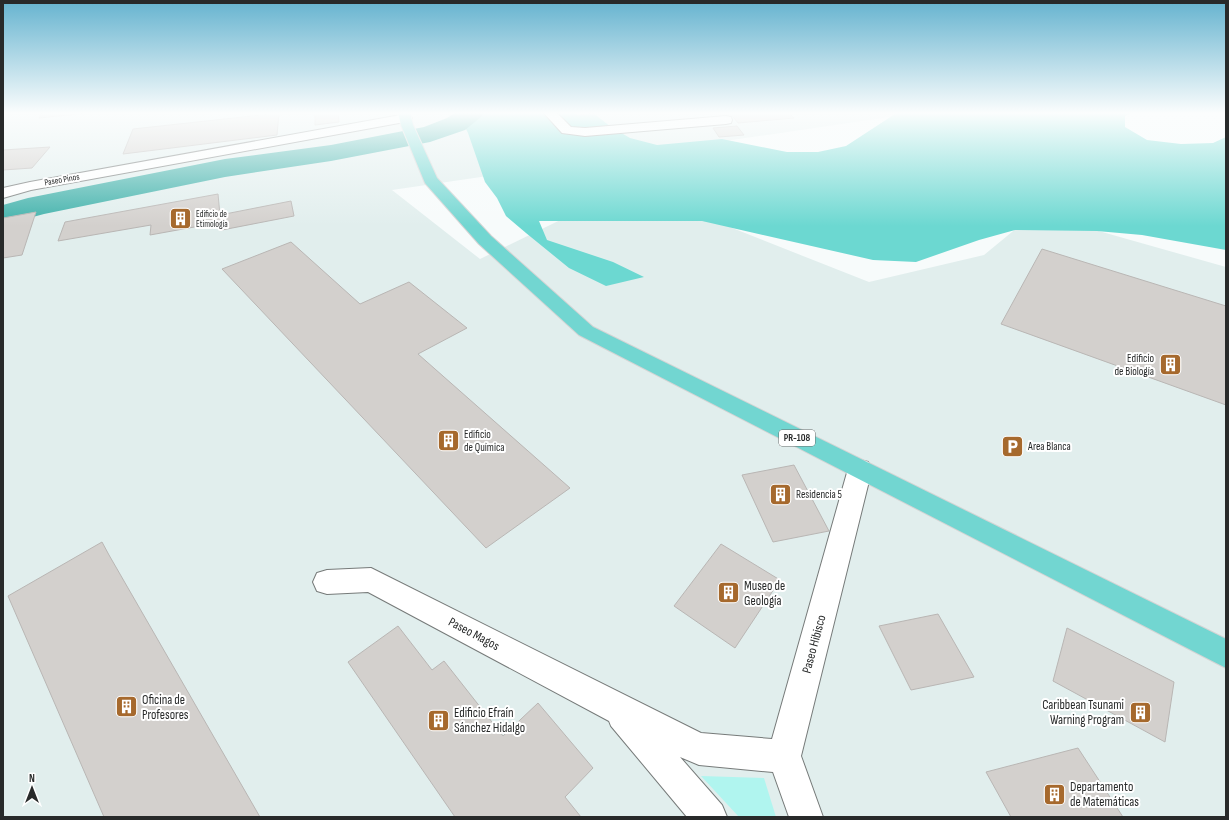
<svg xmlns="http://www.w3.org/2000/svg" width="1229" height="820" font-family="'Sofia Sans Condensed',sans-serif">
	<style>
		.built { fill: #e1eeed }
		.green { fill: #b0f5ef }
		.forest { fill: #6cd8d1 }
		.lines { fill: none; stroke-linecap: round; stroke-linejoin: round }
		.river { fill: #40b1aa; fill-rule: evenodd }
		.building { fill: #d3d0cd; stroke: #b9b6b4 }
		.street-casing { stroke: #767a79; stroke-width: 2 }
		.primary-casing { stroke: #d4d4d4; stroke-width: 2 }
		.street { fill: #fff; fill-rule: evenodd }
		.primary { fill: #72d6d1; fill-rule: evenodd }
		.labels { text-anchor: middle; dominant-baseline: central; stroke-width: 4; stroke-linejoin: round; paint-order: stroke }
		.far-street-label { font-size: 9px; fill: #282a2a; stroke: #fff }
		.far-poi-label { font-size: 9px; fill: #282a2a; stroke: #fff; text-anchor: start }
		.shield { fill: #fff; stroke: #686a6a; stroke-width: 1 }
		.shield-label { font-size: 10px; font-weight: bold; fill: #282a2a }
		.poi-label { font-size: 11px; fill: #282a2a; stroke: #fff; text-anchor: start }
		.near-poi-label { font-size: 13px; fill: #282a2a; stroke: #fff; text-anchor: start }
		.near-street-label { font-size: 13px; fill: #282a2a; stroke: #fff }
	</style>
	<rect width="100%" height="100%" fill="#f7fbfb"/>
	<path class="built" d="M 3,112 L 923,112 L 392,190 L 480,259 L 628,187 L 869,282 L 984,255 L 1035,213 L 1226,267 L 1226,817 L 3,817 Z"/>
	<path class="green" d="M 701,776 L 764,778 L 776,817 L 739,817 Z"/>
	<path class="forest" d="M 453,112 L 592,112 L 611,127 L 630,138 L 657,145 L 722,139 L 787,152 L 818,152 L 846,146 L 898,112 L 1133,112 L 1125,116 L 1125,127 L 1147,140 L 1181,144 L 1213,143 L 1226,137 L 1226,250 L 1142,235 L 1097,231 L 1015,230 L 979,240 L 916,262 L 873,260 L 702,221 L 539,221 L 547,240 L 613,262 L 644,277 L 606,286 L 569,268 L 526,233 L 506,216 L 497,198 L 485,182 L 468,133 L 462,121 Z"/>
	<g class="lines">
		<path class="river" d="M 456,112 L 485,112 L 481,117 L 465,130 L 430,142 L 331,161 L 225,177 L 44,214 L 3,225 L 3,205 L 28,198 L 225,159 L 331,145 L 424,127 L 447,118 Z"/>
	</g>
	<g class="building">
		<path d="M 42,112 L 97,112 L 39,118 Z"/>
		<path d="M 315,112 L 338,112 L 339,122 L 315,125 Z"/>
		<path d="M 574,112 L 609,112 L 578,115 Z"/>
		<path d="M 729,112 L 788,112 L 794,118 L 738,123 Z"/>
		<path d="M 279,113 L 277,135 L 123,154 L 133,129 Z"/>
		<path d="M 737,126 L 744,135 L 719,137 L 713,128 Z"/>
		<path d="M 50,147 L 32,168 L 3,170 L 3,150 Z"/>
		<path d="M 218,194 L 220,215 L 291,201 L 294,216 L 222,230 L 222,222 L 150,235 L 151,225 L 58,241 L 65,222 Z"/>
		<path d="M 36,212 L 22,255 L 3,258 L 3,218 Z"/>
		<path d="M 291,242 L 360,304 L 409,282 L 467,328 L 418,354 L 570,488 L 486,548 L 222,269 Z"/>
		<path d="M 1042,249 L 1226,306 L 1226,405 L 1001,324 Z"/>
		<path d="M 794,465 L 829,531 L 773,542 L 742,475 Z"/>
		<path d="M 102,542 L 109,555 L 260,817 L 104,817 L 8,596 Z"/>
		<path d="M 721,544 L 780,580 L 735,648 L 674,606 Z"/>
		<path d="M 938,614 L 974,677 L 911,690 L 879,626 Z"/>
		<path d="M 398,626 L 432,670 L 444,661 L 503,736 L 538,703 L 593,768 L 565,797 L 581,817 L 455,817 L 348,662 Z"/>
		<path d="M 1067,628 L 1174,682 L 1165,742 L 1053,681 Z"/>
		<path d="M 1078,748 L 1123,817 L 1011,817 L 986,772 Z"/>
	</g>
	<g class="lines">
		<defs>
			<g id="street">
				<path d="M 543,112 L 556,112 L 571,127 L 585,128 L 726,116 L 731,117 L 732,120 L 731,123 L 726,124 L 585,136 L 562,133 Z"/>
				<path d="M 406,114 L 410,115 L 412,118 L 410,121 L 31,190 L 3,198 L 3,188 L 30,182 Z"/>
				<path d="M 860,460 L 868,462 L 872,469 L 801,756 L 823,817 L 789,817 L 773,772 L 699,765 L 680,757 L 722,805 L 727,817 L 687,817 L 611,726 L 609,721 L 368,592 L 327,594 L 317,591 L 313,582 L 317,573 L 327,570 L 371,568 L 701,733 L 772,739 L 848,469 L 852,462 Z"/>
			</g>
			<path id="primary" d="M 398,112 L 410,112 L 413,125 L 437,178 L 491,236 L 593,327 L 1226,639 L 1226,668 L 579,335 L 479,244 L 425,183 L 401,125 Z"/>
		</defs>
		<use href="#street" class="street-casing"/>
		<use href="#primary" class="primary-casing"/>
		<use href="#street" class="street"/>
		<use href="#primary" class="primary"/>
	</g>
	<linearGradient id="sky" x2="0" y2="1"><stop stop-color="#65b3cf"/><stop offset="0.5" stop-color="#fbfdfd"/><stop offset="1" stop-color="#fbfdfd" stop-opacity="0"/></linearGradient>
	<rect width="1229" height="226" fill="url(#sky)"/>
	<defs>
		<symbol id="building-square" viewBox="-11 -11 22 22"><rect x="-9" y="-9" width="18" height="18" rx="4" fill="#a6692d" stroke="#fff"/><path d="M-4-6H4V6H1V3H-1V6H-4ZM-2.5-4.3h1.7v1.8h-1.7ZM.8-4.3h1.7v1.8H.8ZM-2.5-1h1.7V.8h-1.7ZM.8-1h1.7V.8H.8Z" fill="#fff"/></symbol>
		<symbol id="parking-square" viewBox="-11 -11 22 22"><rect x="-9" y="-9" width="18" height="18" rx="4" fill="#a6692d" stroke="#fff"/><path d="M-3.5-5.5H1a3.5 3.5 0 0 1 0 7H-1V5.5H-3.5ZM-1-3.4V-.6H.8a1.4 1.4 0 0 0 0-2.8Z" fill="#fff"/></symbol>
	</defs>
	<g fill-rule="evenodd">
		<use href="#building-square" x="168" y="206" width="25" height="25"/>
		<use href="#building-square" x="1158" y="352" width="25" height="25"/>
		<use href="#building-square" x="436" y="428" width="25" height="25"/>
		<use href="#parking-square" x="1000" y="434" width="25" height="25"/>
		<use href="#building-square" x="768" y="482" width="25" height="25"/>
		<use href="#building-square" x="716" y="580" width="25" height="25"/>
		<use href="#building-square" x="114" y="694" width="25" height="25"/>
		<use href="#building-square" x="1128" y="700" width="25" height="25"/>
		<use href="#building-square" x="426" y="708" width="25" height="25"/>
		<use href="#building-square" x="1042" y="782" width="25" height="25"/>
	</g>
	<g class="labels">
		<g class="far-street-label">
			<text transform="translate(62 180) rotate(-10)">Paseo Pinos</text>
		</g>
		<g class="far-poi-label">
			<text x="196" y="214">Edificio de<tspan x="196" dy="10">Etimología</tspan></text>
		</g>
		<rect class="shield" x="779" y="430" width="36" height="16" rx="3"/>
		<g class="shield-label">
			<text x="797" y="438">PR-108</text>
		</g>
		<g class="poi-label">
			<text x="1154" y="358" text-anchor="end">Edificio<tspan x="1154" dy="13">de Biología</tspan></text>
			<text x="464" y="434">Edificio<tspan x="464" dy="13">de Química</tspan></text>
			<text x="1028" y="446">Area Blanca</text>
			<text x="796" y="494">Residencia 5</text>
		</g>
		<g class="near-poi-label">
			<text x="744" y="586">Museo de<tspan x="744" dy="15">Geología</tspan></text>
			<text x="142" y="700">Oficina de<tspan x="142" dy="15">Profesores</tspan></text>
			<text x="1124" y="705" text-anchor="end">Caribbean Tsunami<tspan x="1124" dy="15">Warning Program</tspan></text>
			<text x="454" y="713">Edificio Efraín<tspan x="454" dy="15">Sánchez Hidalgo</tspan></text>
			<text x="1070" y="787">Departamento<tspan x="1070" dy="15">de Matemáticas</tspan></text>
		</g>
		<g class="near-street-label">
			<text transform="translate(474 634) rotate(28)">Paseo Magos</text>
			<text transform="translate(814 644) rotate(-75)">Paseo Hibisco</text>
		</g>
	</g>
	<rect width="1229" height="820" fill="none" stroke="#282a2a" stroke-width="8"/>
	<g transform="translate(32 788)" stroke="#ffffff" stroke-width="3" paint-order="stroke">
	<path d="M0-3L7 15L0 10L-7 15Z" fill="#282a2a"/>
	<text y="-6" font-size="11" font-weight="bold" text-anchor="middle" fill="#282a2a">N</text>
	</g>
</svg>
